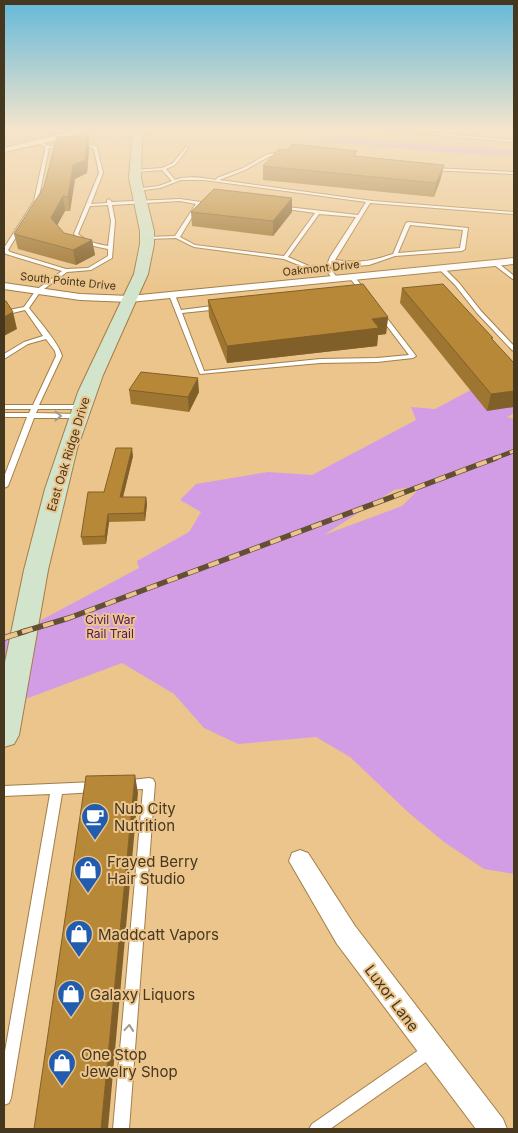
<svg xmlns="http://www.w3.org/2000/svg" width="518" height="1133" font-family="Inter,sans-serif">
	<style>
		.green { fill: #d39de5; fill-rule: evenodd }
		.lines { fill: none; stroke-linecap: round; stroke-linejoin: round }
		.service-casing { stroke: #a27e47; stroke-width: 2 }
		.minor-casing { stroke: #a27e47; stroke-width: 2 }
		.secondary-casing { stroke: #a27e47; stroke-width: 2 }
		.service { fill: #fff; fill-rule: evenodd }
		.minor { fill: #fff; fill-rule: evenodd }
		.secondary { fill: #d3e4cd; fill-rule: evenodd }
		.rail-far2-casing { stroke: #635032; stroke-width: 4.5 }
		.rail-far1-casing { stroke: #635032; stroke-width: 5.5 }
		.rail-casing { stroke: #635032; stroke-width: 6 }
		.rail-far2 { stroke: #ebc58c; stroke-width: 3; stroke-dasharray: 9; stroke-linecap: butt }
		.rail-far1 { stroke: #ebc58c; stroke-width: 4; stroke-dasharray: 11; stroke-linecap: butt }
		.rail { stroke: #ebc58c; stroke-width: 4.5; stroke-dasharray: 14; stroke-linecap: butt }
		.wall { fill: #9e7531 }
		.shaded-wall { fill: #815f28 }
		.building { fill: #b88839; stroke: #815f28 }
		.oneway { stroke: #a29b8f }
		.labels { text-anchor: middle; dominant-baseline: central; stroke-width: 4; stroke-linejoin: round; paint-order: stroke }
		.far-street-label { font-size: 11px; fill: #46371f; stroke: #ebc58c }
		.street-label { font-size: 12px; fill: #46371f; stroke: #ebc58c }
		.park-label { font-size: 12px; fill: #4f1260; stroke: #ebc58c }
		.near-poi-label { font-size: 15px; fill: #46371f; stroke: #ebc58c; text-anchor: start }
		.near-street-label { font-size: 15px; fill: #46371f; stroke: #ebc58c }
	</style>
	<rect width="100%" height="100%" fill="#ebc58c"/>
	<g class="green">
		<path d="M 318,137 L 514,150 L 514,155 L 465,154 L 318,141 Z"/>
		<path d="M 514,367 L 514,413 L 507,417 L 514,419 L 514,874 L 484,869 L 444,842 L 409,813 L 350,757 L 316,737 L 238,744 L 204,728 L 174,694 L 122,663 L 4,707 L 4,634 L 28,627 L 139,568 L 137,561 L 189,532 L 201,512 L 180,500 L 196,484 L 268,472 L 312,475 L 416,420 L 411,407 L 435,409 ZM 423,485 L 402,506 L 324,535 L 394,490 Z"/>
	</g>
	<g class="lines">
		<defs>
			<g id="service">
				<path d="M 381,130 L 400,130 L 514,140 L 514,142 Z"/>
				<path d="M 39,141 C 42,142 46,145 49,146 C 66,148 81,141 97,147 L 103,173 L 91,204 L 107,203 L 107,200 L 109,199 L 112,202 L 180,199 L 201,202 L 180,237 L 195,245 L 284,256 L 315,213 L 280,208 L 278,206 L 358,215 L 366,202 L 204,180 L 181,180 L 160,188 L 135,191 L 135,189 L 159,186 L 172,181 L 162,170 L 135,172 L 134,170 L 162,168 L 173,163 L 186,147 L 188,148 L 175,165 L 166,169 L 175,180 C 187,175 204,178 216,180 L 217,178 L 243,168 L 268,154 L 285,152 L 286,154 L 270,156 L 245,170 L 219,180 L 373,201 L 514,212 L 514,214 L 370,203 L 335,260 C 361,263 368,262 393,254 L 406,223 L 408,222 L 468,228 L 465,249 L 462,251 L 395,256 L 369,265 L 356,266 L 333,263 L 330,267 L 327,265 L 330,257 L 356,217 L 319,214 L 288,257 L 309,266 L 331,269 L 338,279 L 335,281 L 333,280 L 327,271 L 306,268 L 284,259 L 194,247 L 176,238 L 147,239 L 145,238 L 147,237 L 175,236 L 196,204 L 180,201 L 112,205 L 115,221 L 112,258 L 91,270 L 67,272 L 40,292 L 29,308 C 38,320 59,343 62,356 L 39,405 L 81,405 L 84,407 L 81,409 L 38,409 L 36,413 L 78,414 L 81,416 L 78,418 L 34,418 L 8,486 L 4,488 L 4,477 L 27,417 L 4,417 L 4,413 L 29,413 L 31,409 L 4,409 L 4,405 L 33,405 L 56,356 L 55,351 L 46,339 L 28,344 L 4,359 L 4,354 L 24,342 L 43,336 L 25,310 L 4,315 L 4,311 L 24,307 L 36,290 L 62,271 L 6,254 L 4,252 L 4,248 L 34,201 L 45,150 L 45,147 L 39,143 ZM 88,146 L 94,149 L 99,173 L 74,234 C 82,245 95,246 108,249 L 108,256 L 88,268 L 66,269 L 10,252 L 8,250 L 38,201 L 49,148 ZM 108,205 L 111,221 L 108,246 C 97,244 87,242 78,234 L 90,206 ZM 410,225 L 463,230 L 460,248 L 398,253 Z"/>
				<path d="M 432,168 L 514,172 L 514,174 L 431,170 Z"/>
				<path d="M 493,262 L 497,262 L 514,276 L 514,280 L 493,264 Z"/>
				<path d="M 439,267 L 443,267 L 459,283 L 481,311 L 514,346 L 514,351 L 512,350 L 477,313 L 455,285 L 439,269 Z"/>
				<path d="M 350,276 L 354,276 L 368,294 L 367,295 L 363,295 L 349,277 Z"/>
				<path d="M 172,293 L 175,295 L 181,310 L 220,305 L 223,307 L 220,309 L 182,313 L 204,371 L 320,359 L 377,358 L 409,355 L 378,314 L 381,312 L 383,313 L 416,356 L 413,358 L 377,362 L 320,363 L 200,374 L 169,295 Z"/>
				<path d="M 149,778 L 153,779 L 155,783 L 129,1129 L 113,1129 L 143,789 L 126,790 L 122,789 L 120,785 L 122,781 Z"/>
				<path d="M 95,782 L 99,783 L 101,787 L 99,791 L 95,792 L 62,794 L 11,1098 L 9,1103 L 4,1105 L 4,1057 L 50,794 L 4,796 L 4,786 Z"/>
				<path d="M 431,1043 L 436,1045 L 438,1050 L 436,1055 L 330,1129 L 309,1129 L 312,1124 L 426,1045 Z"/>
			</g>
			<g id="minor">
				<path d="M 77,130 L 88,130 L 58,140 L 4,152 L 4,148 Z"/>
				<path d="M 514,258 L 514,264 L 130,302 L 80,300 L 4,289 L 4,283 L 80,294 L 130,296 Z"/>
				<path d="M 300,850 L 308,853 L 355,926 L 503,1119 L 507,1129 L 476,1129 L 337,944 L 289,861 L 292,853 Z"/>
			</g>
			<path id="secondary" d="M 90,130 L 147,130 L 142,139 L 141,178 L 154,231 L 154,244 L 148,274 L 103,375 L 77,449 L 48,570 L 19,735 L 14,744 L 4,747 L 4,667 L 24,570 L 45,489 L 78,392 L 134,274 L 140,244 L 140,231 L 129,178 L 132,139 L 134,135 C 120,138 102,140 90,130 Z"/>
		</defs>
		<use href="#service" class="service-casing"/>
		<use href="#minor" class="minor-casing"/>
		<use href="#secondary" class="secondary-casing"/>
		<use href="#service" class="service"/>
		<use href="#minor" class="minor"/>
		<use href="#secondary" class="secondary"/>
		<defs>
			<path id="rail-far2" d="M 493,459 L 514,451"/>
			<path id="rail-far1" d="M 22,632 L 69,618 L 496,458"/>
			<path id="rail" d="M 4,638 L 26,631"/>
		</defs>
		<use href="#rail-far2" class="rail-far2-casing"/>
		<use href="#rail-far1" class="rail-far1-casing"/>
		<use href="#rail" class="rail-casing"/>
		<use href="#rail-far2" class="rail-far2"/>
		<use href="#rail-far1" class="rail-far1"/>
		<use href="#rail" class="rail"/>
	</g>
	<g class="wall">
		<path d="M 88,136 L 89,149 L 87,173 L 75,179 L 70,211 L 65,211 L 57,225 L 64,233 L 92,240 L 95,255 L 76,265 L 18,249 L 14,234 Z"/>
		<path d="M 357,157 L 441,178 L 434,197 L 263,180 L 263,166 Z"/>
		<path d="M 191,212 L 292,212 L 273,236 L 192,226 Z"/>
		<path d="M 402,288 L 492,340 L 514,363 L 487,411 L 400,303 Z"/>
		<path d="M 208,300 L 388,317 L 386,334 L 378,335 L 377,346 L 227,363 L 209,317 Z"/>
		<path d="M 129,390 L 199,392 L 189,412 L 131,404 Z"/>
		<path d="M 133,456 L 123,497 L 146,497 L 147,504 L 145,521 L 109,522 L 106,544 L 83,545 L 81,537 L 104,492 Z"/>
	</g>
	<g class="shaded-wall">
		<path d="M 88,136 L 89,149 L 87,173 L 75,179 L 70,211 L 68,197 L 73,165 Z"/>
		<path d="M 444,165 L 441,178 L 434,197 L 436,183 Z"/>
		<path d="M 63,196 L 65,211 L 53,233 L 51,218 Z"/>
		<path d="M 292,198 L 292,212 L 273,236 L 273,221 Z"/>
		<path d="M 92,240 L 95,255 L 76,265 L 73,250 Z"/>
		<path d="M 13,312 L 17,329 L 4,336 L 4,317 Z"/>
		<path d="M 388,317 L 386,334 L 378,335 L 377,346 L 227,363 L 227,346 L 372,319 Z"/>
		<path d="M 198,378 L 199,392 L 189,412 L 188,397 Z"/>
		<path d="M 514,391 L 514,407 L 487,411 L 491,394 Z"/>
		<path d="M 132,448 L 133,456 L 121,505 L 120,497 Z"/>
		<path d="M 146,497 L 147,504 L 145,521 L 144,513 Z"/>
		<path d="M 108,514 L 109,522 L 106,544 L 105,536 Z"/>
		<path d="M 135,775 L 138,793 L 108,1129 L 101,1129 Z"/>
	</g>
	<g class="building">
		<path d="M 88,136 L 85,160 L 73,165 L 68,197 L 63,196 L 51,218 L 64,233 L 92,240 L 73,250 L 14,234 L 44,187 L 57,137 Z"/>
		<path d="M 293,144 L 357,151 L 354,156 L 444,165 L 436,183 L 263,166 L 279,149 L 287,150 Z"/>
		<path d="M 214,189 L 292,198 L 273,221 L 191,212 Z"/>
		<path d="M 363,284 L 388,317 L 372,319 L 379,328 L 227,346 L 208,300 Z"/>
		<path d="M 443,284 L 493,338 L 491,338 L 514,363 L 514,391 L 491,394 L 402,288 Z"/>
		<path d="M 4,301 L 6,301 L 13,312 L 4,317 Z"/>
		<path d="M 141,372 L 198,378 L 188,397 L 129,390 Z"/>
		<path d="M 116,448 L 132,448 L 120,497 L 146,497 L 144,513 L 108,514 L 105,536 L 81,537 L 88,492 L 104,492 Z"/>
		<path d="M 135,775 L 101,1129 L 34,1129 L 86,776 Z"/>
	</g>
	<defs><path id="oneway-chevron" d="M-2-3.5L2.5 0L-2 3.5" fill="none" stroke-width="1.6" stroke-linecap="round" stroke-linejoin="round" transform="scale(1.25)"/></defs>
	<g class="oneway">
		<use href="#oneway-chevron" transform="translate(58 416) rotate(1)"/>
		<use href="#oneway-chevron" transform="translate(129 1028) rotate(-85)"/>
	</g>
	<linearGradient id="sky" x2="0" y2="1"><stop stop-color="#63b9da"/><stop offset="0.45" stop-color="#f6e5cb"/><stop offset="1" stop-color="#f6e5cb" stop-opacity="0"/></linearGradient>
	<rect width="518" height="289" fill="url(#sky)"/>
	<defs>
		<symbol id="cafe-pin" viewBox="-11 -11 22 30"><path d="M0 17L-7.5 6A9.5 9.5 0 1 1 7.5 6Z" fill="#215cae" stroke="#ebc58c"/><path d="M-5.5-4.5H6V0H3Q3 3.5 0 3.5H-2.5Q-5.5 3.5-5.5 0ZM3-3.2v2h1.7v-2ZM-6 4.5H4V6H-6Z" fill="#fff"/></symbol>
		<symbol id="shop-pin" viewBox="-11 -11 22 30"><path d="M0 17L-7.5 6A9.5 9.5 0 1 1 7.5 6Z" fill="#215cae" stroke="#ebc58c"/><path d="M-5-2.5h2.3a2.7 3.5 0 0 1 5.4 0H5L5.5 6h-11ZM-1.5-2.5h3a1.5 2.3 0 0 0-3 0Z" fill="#fff"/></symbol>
	</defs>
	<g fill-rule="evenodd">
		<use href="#cafe-pin" x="79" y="801" width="32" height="43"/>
		<use href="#shop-pin" x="72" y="854" width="32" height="43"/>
		<use href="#shop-pin" x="63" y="918" width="32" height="43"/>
		<use href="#shop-pin" x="55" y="978" width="32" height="43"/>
		<use href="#shop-pin" x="46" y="1047" width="32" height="43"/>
	</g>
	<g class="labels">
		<g class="far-street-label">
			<text transform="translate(321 268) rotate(-6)">Oakmont Drive</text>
			<text transform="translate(68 281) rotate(6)">South Pointe Drive</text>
		</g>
		<g class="street-label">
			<text transform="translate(68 454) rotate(-73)">East Oak Ridge Drive</text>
		</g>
		<g class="park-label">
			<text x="110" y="619">Civil War<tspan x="110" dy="14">Rail Trail</tspan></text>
		</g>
		<g class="near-poi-label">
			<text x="114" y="808">Nub City<tspan x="114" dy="17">Nutrition</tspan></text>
			<text x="107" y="861">Frayed Berry<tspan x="107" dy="17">Hair Studio</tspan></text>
			<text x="98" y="934">Maddcatt Vapors</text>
			<text x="90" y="994">Galaxy Liquors</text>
			<text x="81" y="1054">One Stop<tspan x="81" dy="17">Jewelry Shop</tspan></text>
		</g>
		<g class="near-street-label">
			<text transform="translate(392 998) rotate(53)">Luxor Lane</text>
		</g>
	</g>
	<rect width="518" height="1133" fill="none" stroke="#46371f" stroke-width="10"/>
</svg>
